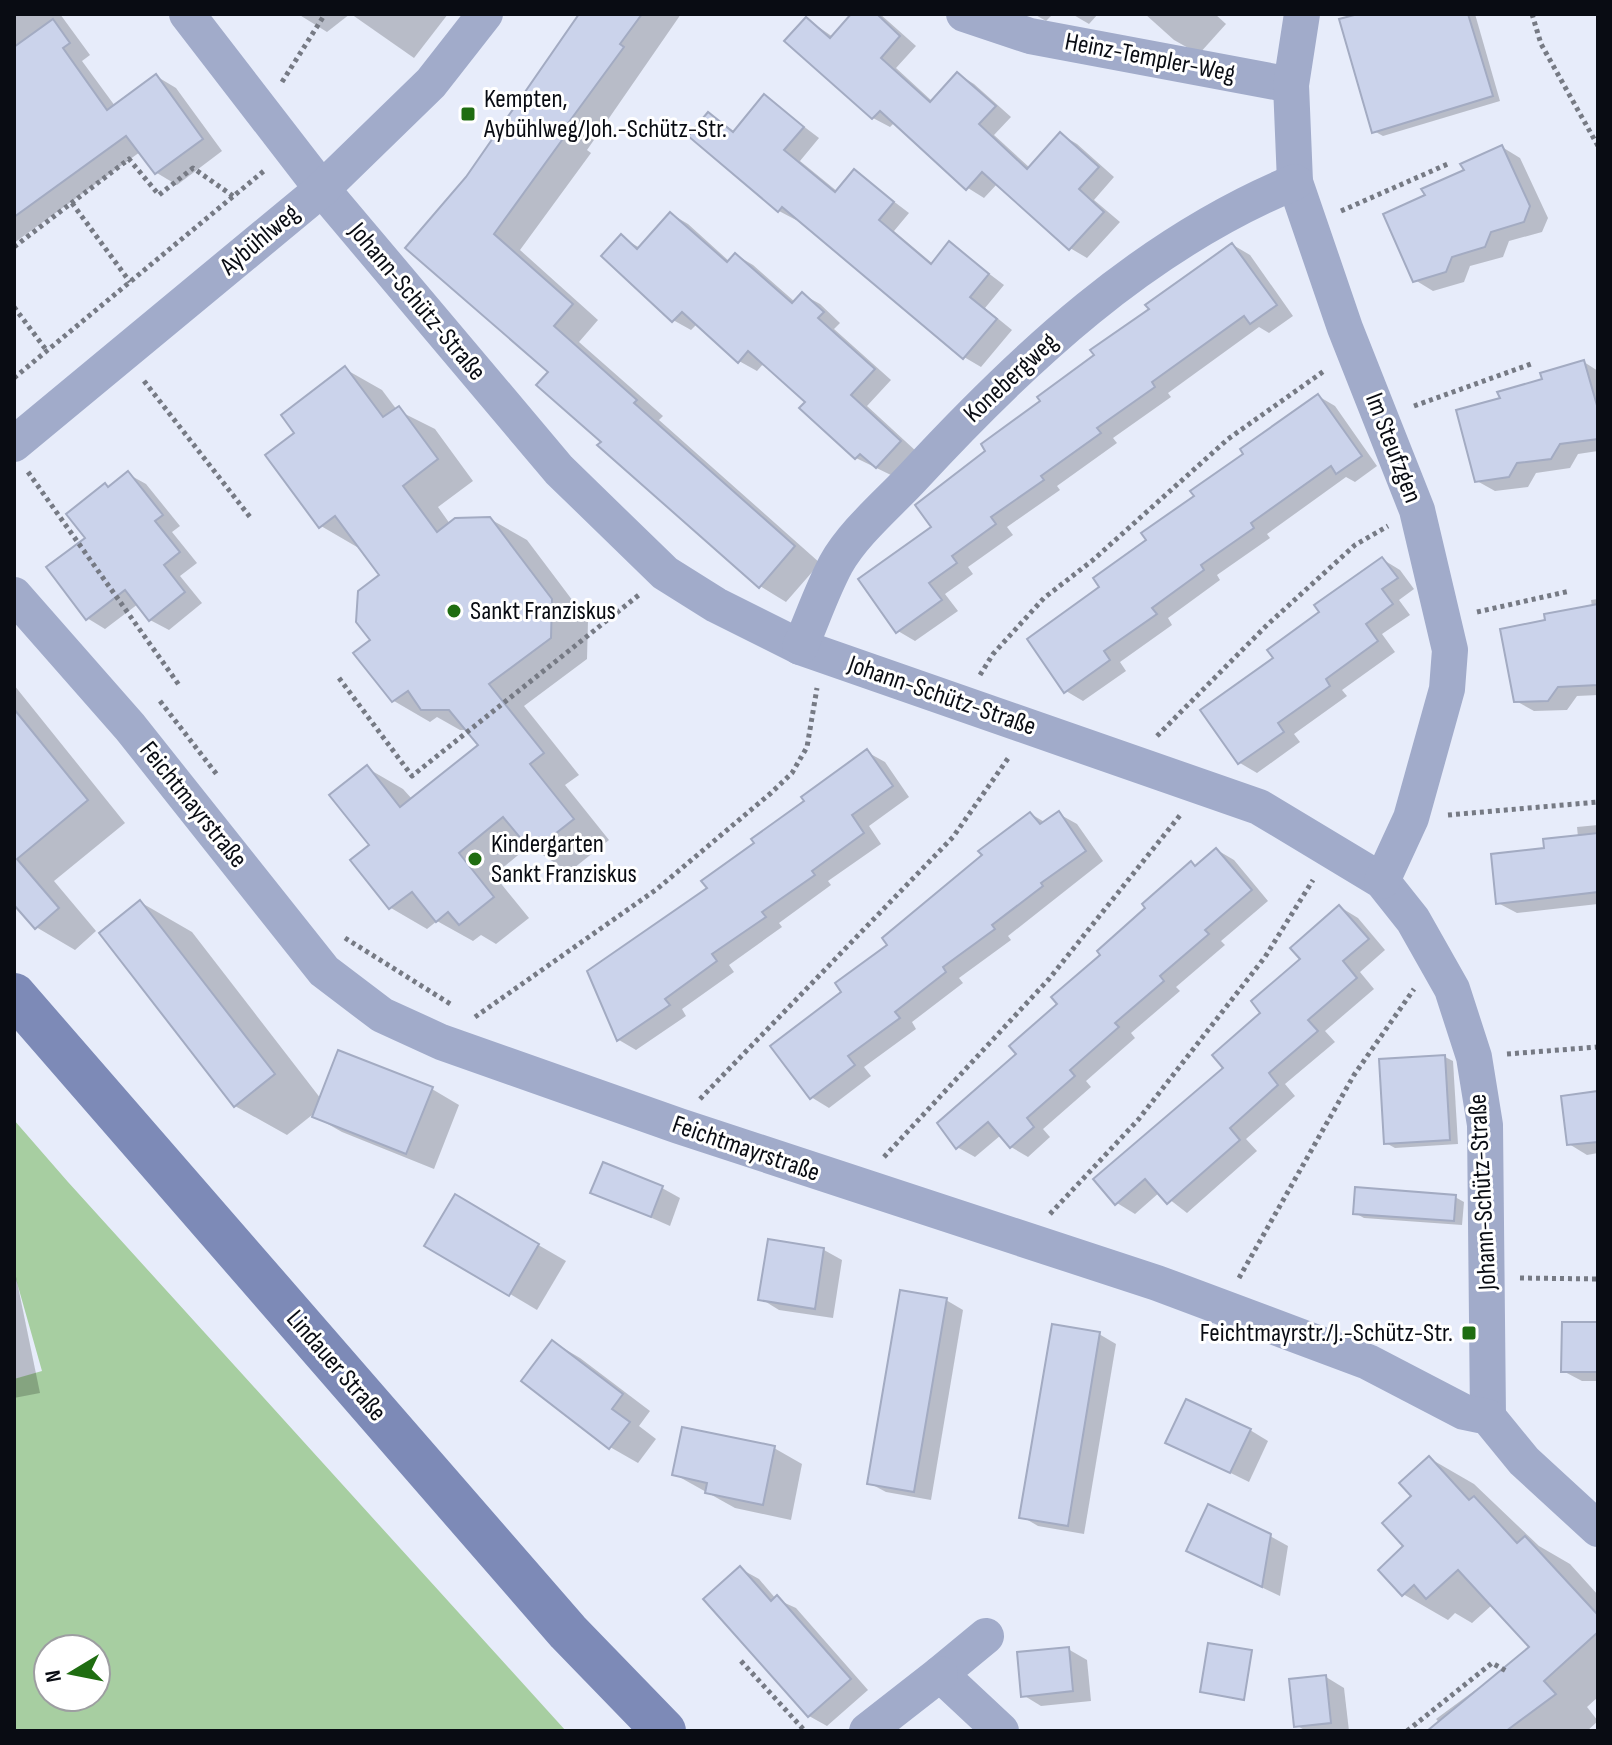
<svg xmlns="http://www.w3.org/2000/svg" width="1612" height="1745" font-family="'Sofia Sans Condensed',sans-serif">
	<style>
		.green { fill: #a7cea1; fill-rule: evenodd }
		.shadow { fill: #0003 }
		.building { fill: #cbd3eb; stroke: #a3abc2; stroke-width: 2 }
		.lines { fill: none; stroke-linecap: round; stroke-linejoin: round }
		.path { stroke: #767a84; stroke-width: 5; stroke-dasharray: 4 4; stroke-linecap: butt }
		.street { stroke: #a1abca; stroke-width: 36 }
		.secondary { stroke: #7d8ab7; stroke-width: 44 }
		.poi-dot { fill: #1f6d11; stroke: #fff; stroke-width: 3 }
		.labels { text-anchor: middle; dominant-baseline: central; stroke-width: 6; stroke-linejoin: round; paint-order: stroke }
		.street-label { font-size: 26px; fill: #090c13; stroke: #fff }
		.poi-label { font-size: 26px; fill: #090c13; stroke: #fff; text-anchor: start }
	</style>
	<rect width="100%" height="100%" fill="#e7ecfa"/>
	<path class="green" d="M 14,1120 L 68,1182 L 566,1731 L 14,1731 L 14,1379 L 42,1371 L 14,1272 ZM 48,1649 L 96,1649 L 96,1697 L 48,1697 Z"/>
	<g class="shadow">
		<path d="M 14,14 L 60,14 L 90,55 L 82,61 L 115,106 L 156,76 L 176,88 L 222,151 L 177,185 L 157,173 L 140,152 L 14,243 Z"/>
		<path d="M 298,14 L 350,14 L 327,32 Z"/>
		<path d="M 351,14 L 448,14 L 414,58 Z"/>
		<path d="M 582,14 L 681,14 L 587,150 L 591,153 L 520,250 L 598,320 L 579,342 L 663,416 L 659,420 L 820,563 L 786,602 L 760,586 L 604,442 L 551,372 L 468,179 Z"/>
		<path d="M 854,14 L 880,14 L 916,46 L 896,68 L 933,102 L 958,74 L 974,84 L 1011,117 L 994,135 L 1030,168 L 1060,134 L 1077,144 L 1114,177 L 1094,200 L 1120,222 L 1087,258 L 1070,248 L 998,183 L 984,198 L 968,188 L 895,122 L 890,127 L 873,118 L 807,19 L 833,37 Z"/>
		<path d="M 1034,14 L 1053,14 L 1046,21 Z"/>
		<path d="M 1072,14 L 1098,14 L 1089,24 Z"/>
		<path d="M 1145,14 L 1215,14 L 1226,24 L 1199,54 L 1174,40 Z"/>
		<path d="M 1351,14 L 1475,14 L 1500,101 L 1383,136 L 1374,131 Z"/>
		<path d="M 765,97 L 819,138 L 800,161 L 838,192 L 855,172 L 909,213 L 894,231 L 933,264 L 950,244 L 1004,285 L 985,308 L 1012,330 L 981,367 L 964,357 L 798,218 L 796,220 L 779,211 L 690,136 L 709,114 L 735,132 Z"/>
		<path d="M 1502,147 L 1520,158 L 1548,218 L 1542,232 L 1509,241 L 1503,257 L 1470,266 L 1464,282 L 1433,291 L 1415,280 L 1428,196 Z"/>
		<path d="M 671,214 L 688,224 L 730,262 L 736,255 L 753,265 L 795,302 L 802,294 L 820,304 L 840,323 L 834,329 L 891,380 L 867,406 L 917,452 L 895,477 L 856,458 L 802,408 L 807,402 L 764,363 L 757,371 L 739,361 L 698,323 L 691,330 L 673,320 L 621,237 L 640,248 Z"/>
		<path d="M 1233,245 L 1250,255 L 1293,316 L 1269,333 L 1259,327 L 1168,393 L 1171,397 L 1113,438 L 1117,443 L 1057,486 L 1060,490 L 1007,527 L 1013,535 L 968,567 L 973,574 L 945,594 L 958,611 L 915,641 L 898,631 L 934,527 L 988,451 L 1151,310 Z"/>
		<path d="M 1584,362 L 1598,371 L 1598,451 L 1578,454 L 1570,468 L 1536,473 L 1528,487 L 1495,491 L 1477,481 L 1502,399 Z"/>
		<path d="M 345,369 L 382,390 L 397,410 L 435,429 L 473,481 L 438,507 L 450,524 L 490,519 L 527,540 L 588,621 L 587,659 L 524,706 L 579,775 L 565,785 L 609,840 L 569,872 L 529,846 L 494,875 L 529,918 L 496,944 L 481,935 L 473,941 L 437,921 L 427,929 L 391,908 L 353,860 L 372,845 L 367,768 L 403,789 L 413,800 L 481,746 L 468,730 L 460,730 L 437,717 L 430,722 L 394,701 L 382,575 L 360,545 L 357,547 L 321,526 L 297,434 Z"/>
		<path d="M 1318,396 L 1335,406 L 1377,466 L 1355,482 L 1346,477 L 1267,534 L 1270,538 L 1217,575 L 1220,580 L 1168,618 L 1172,625 L 1120,662 L 1126,671 L 1083,701 L 1066,691 L 1102,587 L 1197,496 Z"/>
		<path d="M 128,474 L 146,484 L 180,526 L 172,532 L 197,563 L 180,576 L 202,603 L 169,630 L 150,620 L 138,604 L 105,629 L 87,618 L 88,538 L 105,485 L 110,488 Z"/>
		<path d="M 1382,559 L 1400,570 L 1414,589 L 1399,600 L 1410,615 L 1382,634 L 1395,652 L 1342,690 L 1347,696 L 1294,734 L 1300,742 L 1257,773 L 1240,763 L 1203,711 L 1276,659 Z"/>
		<path d="M 1598,599 L 1598,695 L 1577,696 L 1567,710 L 1534,711 L 1516,701 L 1592,607 L 1591,600 Z"/>
		<path d="M 14,685 L 125,823 L 54,881 L 96,931 L 75,950 L 36,927 L 14,902 Z"/>
		<path d="M 867,752 L 885,762 L 909,797 L 869,826 L 881,844 L 828,881 L 831,885 L 779,923 L 782,927 L 729,965 L 734,972 L 682,1009 L 686,1016 L 636,1050 L 619,1040 L 709,888 Z"/>
		<path d="M 1031,814 L 1046,823 L 1059,814 L 1077,824 L 1103,861 L 1008,936 L 1011,940 L 959,978 L 963,983 L 912,1022 L 916,1029 L 864,1067 L 871,1076 L 829,1108 L 811,1097 L 844,993 L 890,945 Z"/>
		<path d="M 1598,825 L 1598,904 L 1517,913 L 1498,903 L 1546,850 L 1578,837 L 1577,827 Z"/>
		<path d="M 1217,850 L 1234,860 L 1268,901 L 1221,941 L 1225,945 L 1176,987 L 1180,991 L 1131,1033 L 1135,1038 L 1086,1081 L 1091,1087 L 1043,1129 L 1050,1137 L 1028,1157 L 1011,1147 L 1001,1135 L 975,1157 L 957,1147 L 1019,1055 L 1060,1004 L 1191,864 L 1197,867 Z"/>
		<path d="M 140,902 L 192,932 L 321,1099 L 432,1089 L 459,1105 L 434,1169 L 342,1132 L 312,1115 L 287,1135 L 235,1106 Z"/>
		<path d="M 1340,907 L 1358,918 L 1385,950 L 1360,972 L 1374,989 L 1325,1031 L 1335,1042 L 1285,1084 L 1295,1096 L 1246,1139 L 1257,1151 L 1187,1213 L 1160,1192 L 1135,1214 L 1117,1203 L 1225,1068 Z"/>
		<path d="M 1445,1057 L 1453,1061 L 1458,1144 L 1395,1148 L 1386,1143 Z"/>
		<path d="M 1598,1093 L 1598,1153 L 1587,1155 L 1569,1144 Z"/>
		<path d="M 662,1188 L 680,1198 L 670,1226 L 593,1192 Z"/>
		<path d="M 455,1197 L 566,1261 L 537,1310 L 427,1245 Z"/>
		<path d="M 1455,1197 L 1464,1202 L 1462,1225 L 1364,1218 L 1355,1213 Z"/>
		<path d="M 770,1241 L 824,1250 L 842,1260 L 833,1318 L 779,1310 L 761,1299 Z"/>
		<path d="M 14,1267 L 40,1393 L 14,1398 Z"/>
		<path d="M 946,1300 L 963,1310 L 931,1500 L 886,1492 L 869,1483 Z"/>
		<path d="M 1598,1324 L 1598,1381 L 1582,1381 L 1563,1371 Z"/>
		<path d="M 1099,1334 L 1116,1344 L 1084,1534 L 1038,1526 L 1021,1516 Z"/>
		<path d="M 553,1342 L 580,1358 L 650,1411 L 639,1426 L 656,1439 L 638,1463 L 610,1447 Z"/>
		<path d="M 1250,1430 L 1268,1441 L 1249,1482 L 1168,1442 Z"/>
		<path d="M 774,1448 L 802,1464 L 791,1520 L 735,1508 L 674,1474 Z"/>
		<path d="M 1429,1458 L 1474,1484 L 1539,1546 L 1570,1564 L 1598,1595 L 1598,1697 L 1587,1707 L 1598,1721 L 1587,1731 L 1447,1731 L 1436,1719 L 1478,1688 L 1483,1691 L 1532,1648 L 1492,1605 L 1472,1623 L 1455,1613 L 1448,1620 L 1403,1594 L 1413,1496 Z"/>
		<path d="M 1270,1536 L 1288,1546 L 1280,1596 L 1207,1561 Z"/>
		<path d="M 741,1569 L 759,1579 L 776,1599 L 796,1608 L 868,1690 L 827,1726 L 809,1716 Z"/>
		<path d="M 1068,1649 L 1087,1660 L 1091,1701 L 1041,1706 L 1023,1695 Z"/>
		<path d="M 1326,1677 L 1344,1688 L 1349,1731 L 1306,1731 L 1296,1725 Z"/>
	</g>
	<g class="building">
		<path d="M 579,14 L 642,14 L 620,44 L 624,47 L 561,133 L 565,136 L 494,234 L 573,304 L 554,326 L 637,400 L 634,403 L 795,546 L 759,588 L 597,445 L 601,442 L 536,385 L 548,372 L 405,248 L 466,177 Z"/>
		<path d="M 851,14 L 877,14 L 900,36 L 881,58 L 930,102 L 957,72 L 996,106 L 979,124 L 1027,169 L 1060,132 L 1099,167 L 1079,189 L 1104,212 L 1069,250 L 982,172 L 966,190 L 880,111 L 872,119 L 784,41 L 806,17 L 830,38 Z"/>
		<path d="M 1358,14 L 1468,14 L 1493,96 L 1372,133 L 1339,19 Z"/>
		<path d="M 53,19 L 70,43 L 63,48 L 107,110 L 156,74 L 203,139 L 155,174 L 126,136 L 14,217 L 14,47 Z"/>
		<path d="M 764,94 L 804,127 L 784,150 L 835,192 L 854,169 L 894,202 L 879,220 L 931,264 L 949,241 L 989,274 L 970,297 L 997,319 L 963,359 L 782,207 L 778,212 L 688,136 L 708,112 L 733,132 Z"/>
		<path d="M 1502,145 L 1530,206 L 1524,222 L 1491,232 L 1485,247 L 1452,257 L 1446,272 L 1413,282 L 1383,214 L 1425,195 L 1421,189 L 1464,170 L 1460,164 Z"/>
		<path d="M 670,212 L 727,262 L 735,253 L 792,303 L 802,292 L 824,312 L 818,318 L 875,369 L 851,395 L 901,441 L 876,468 L 860,454 L 855,459 L 799,408 L 805,402 L 748,351 L 738,363 L 682,312 L 672,322 L 601,256 L 621,234 L 637,249 Z"/>
		<path d="M 1232,243 L 1277,305 L 1250,324 L 1244,316 L 1152,382 L 1155,387 L 1097,428 L 1101,433 L 1041,476 L 1044,480 L 991,517 L 996,524 L 952,556 L 957,563 L 929,583 L 942,600 L 896,633 L 858,579 L 931,527 L 915,505 L 985,451 L 981,444 L 1040,401 L 1037,397 L 1094,355 L 1090,350 L 1149,309 L 1145,305 Z"/>
		<path d="M 1584,360 L 1598,409 L 1598,439 L 1560,444 L 1551,459 L 1517,463 L 1509,477 L 1475,482 L 1456,410 L 1500,398 L 1497,392 L 1542,379 L 1540,373 Z"/>
		<path d="M 345,366 L 383,417 L 399,406 L 438,459 L 403,486 L 437,532 L 455,518 L 490,517 L 552,599 L 551,638 L 489,684 L 544,753 L 530,764 L 574,819 L 532,852 L 503,817 L 459,853 L 494,897 L 459,925 L 448,912 L 436,922 L 412,892 L 389,909 L 350,860 L 369,845 L 329,795 L 367,765 L 400,807 L 478,745 L 449,710 L 421,710 L 408,691 L 392,702 L 353,653 L 370,640 L 356,622 L 358,591 L 379,575 L 335,516 L 319,528 L 265,455 L 294,433 L 281,415 Z"/>
		<path d="M 1318,394 L 1362,456 L 1336,474 L 1331,466 L 1251,523 L 1254,528 L 1201,565 L 1204,570 L 1152,608 L 1157,614 L 1104,651 L 1110,660 L 1064,693 L 1027,639 L 1099,587 L 1093,578 L 1146,540 L 1141,533 L 1194,496 L 1190,491 L 1243,454 L 1240,449 Z"/>
		<path d="M 128,471 L 163,515 L 155,521 L 180,552 L 164,565 L 185,592 L 149,621 L 125,590 L 86,620 L 46,567 L 85,538 L 66,514 L 105,483 L 108,487 Z"/>
		<path d="M 1382,557 L 1398,578 L 1382,589 L 1393,604 L 1366,624 L 1378,641 L 1326,679 L 1330,686 L 1278,723 L 1284,732 L 1238,764 L 1200,710 L 1273,658 L 1267,650 L 1319,612 L 1314,605 Z"/>
		<path d="M 1598,604 L 1598,685 L 1558,687 L 1548,701 L 1514,702 L 1500,629 L 1545,620 L 1544,614 Z"/>
		<path d="M 14,709 L 88,800 L 17,859 L 59,908 L 35,929 L 14,905 Z"/>
		<path d="M 867,749 L 893,786 L 852,815 L 864,833 L 812,871 L 815,875 L 762,912 L 766,917 L 712,954 L 717,961 L 665,999 L 670,1005 L 617,1041 L 587,971 L 707,888 L 701,881 L 754,843 L 751,839 L 804,801 L 801,797 Z"/>
		<path d="M 1059,811 L 1086,851 L 1041,883 L 1043,886 L 992,925 L 995,929 L 943,967 L 946,972 L 895,1012 L 900,1018 L 848,1056 L 855,1065 L 810,1099 L 770,1046 L 841,992 L 835,983 L 887,945 L 882,938 L 982,855 L 978,851 L 1030,812 L 1040,824 Z"/>
		<path d="M 1598,833 L 1598,892 L 1496,904 L 1491,854 L 1544,848 L 1543,839 Z"/>
		<path d="M 1216,848 L 1252,890 L 1205,930 L 1209,934 L 1160,976 L 1164,981 L 1115,1023 L 1119,1027 L 1070,1070 L 1075,1076 L 1027,1118 L 1034,1127 L 1010,1148 L 988,1122 L 956,1149 L 937,1123 L 1016,1054 L 1009,1046 L 1057,1004 L 1051,997 L 1100,955 L 1097,951 L 1145,908 L 1142,904 L 1191,861 L 1195,866 Z"/>
		<path d="M 140,900 L 275,1074 L 234,1107 L 99,933 Z"/>
		<path d="M 1339,905 L 1369,939 L 1343,961 L 1357,978 L 1308,1020 L 1318,1031 L 1269,1073 L 1278,1085 L 1230,1128 L 1240,1140 L 1167,1204 L 1145,1179 L 1115,1205 L 1093,1179 L 1223,1068 L 1212,1055 L 1260,1013 L 1251,1001 L 1300,959 L 1290,948 Z"/>
		<path d="M 338,1050 L 433,1087 L 406,1154 L 312,1117 Z"/>
		<path d="M 1445,1055 L 1450,1140 L 1384,1144 L 1379,1059 Z"/>
		<path d="M 1598,1091 L 1598,1142 L 1567,1145 L 1561,1096 Z"/>
		<path d="M 603,1162 L 663,1186 L 651,1217 L 590,1193 Z"/>
		<path d="M 1355,1187 L 1456,1195 L 1454,1221 L 1353,1214 Z"/>
		<path d="M 455,1194 L 539,1244 L 509,1296 L 424,1246 Z"/>
		<path d="M 768,1239 L 824,1248 L 815,1309 L 758,1300 Z"/>
		<path d="M 900,1290 L 947,1298 L 914,1492 L 867,1484 Z"/>
		<path d="M 1562,1322 L 1598,1322 L 1598,1372 L 1561,1372 Z"/>
		<path d="M 1052,1324 L 1100,1332 L 1068,1526 L 1019,1518 Z"/>
		<path d="M 552,1340 L 623,1394 L 612,1409 L 630,1422 L 609,1449 L 521,1381 Z"/>
		<path d="M 1186,1399 L 1251,1429 L 1230,1473 L 1165,1443 Z"/>
		<path d="M 682,1427 L 775,1446 L 763,1505 L 705,1493 L 707,1483 L 672,1475 Z"/>
		<path d="M 1429,1456 L 1469,1500 L 1474,1496 L 1517,1543 L 1525,1536 L 1598,1615 L 1598,1632 L 1544,1681 L 1556,1694 L 1506,1731 L 1427,1731 L 1529,1647 L 1458,1570 L 1426,1599 L 1414,1585 L 1402,1596 L 1378,1570 L 1403,1546 L 1382,1523 L 1411,1496 L 1399,1483 Z"/>
		<path d="M 1208,1504 L 1271,1534 L 1262,1587 L 1186,1551 Z"/>
		<path d="M 740,1566 L 771,1601 L 777,1595 L 851,1679 L 808,1717 L 703,1599 Z"/>
		<path d="M 1208,1643 L 1252,1650 L 1244,1700 L 1200,1692 Z"/>
		<path d="M 1069,1647 L 1073,1691 L 1021,1697 L 1017,1652 Z"/>
		<path d="M 1326,1675 L 1331,1723 L 1294,1727 L 1289,1679 Z"/>
	</g>
	<g class="lines">
		<g class="path">
			<path d="M 1532,14 L 1541,44 L 1598,146"/>
			<path d="M 282,82 L 325,14"/>
			<path d="M 72,203 L 130,282"/>
			<path d="M 1341,211 L 1450,163"/>
			<path d="M 14,247 L 129,159 L 159,195 L 193,168 L 233,196"/>
			<path d="M 14,307 L 47,351"/>
			<path d="M 14,378 L 265,170"/>
			<path d="M 144,381 L 250,517"/>
			<path d="M 1414,406 L 1531,364"/>
			<path d="M 28,472 L 179,685"/>
			<path d="M 1477,612 L 1570,591"/>
			<path d="M 980,675 L 993,654 L 1044,598 L 1093,560 L 1228,439 L 1324,371"/>
			<path d="M 339,678 L 412,776 L 640,594"/>
			<path d="M 160,701 L 218,776"/>
			<path d="M 1157,736 L 1267,625 L 1355,545 L 1388,526"/>
			<path d="M 1448,815 L 1598,802"/>
			<path d="M 345,938 L 452,1005"/>
			<path d="M 475,1017 L 657,889 L 771,793 L 792,773 L 807,747 L 817,688"/>
			<path d="M 1507,1054 L 1598,1047"/>
			<path d="M 700,1099 L 953,837 L 1009,757"/>
			<path d="M 884,1157 L 1049,979 L 1181,814"/>
			<path d="M 1050,1214 L 1138,1120 L 1265,957 L 1313,880"/>
			<path d="M 1239,1278 L 1354,1075 L 1414,989"/>
			<path d="M 1520,1278 L 1598,1279"/>
			<path d="M 741,1661 L 805,1731"/>
			<path d="M 1407,1731 L 1492,1663 L 1508,1672"/>
		</g>
		<g class="street">
			<path d="M 187,14 L 322,189 L 559,470 L 665,573 L 716,605 L 800,647 L 1259,807 L 1382,881 L 1413,920 L 1452,989 L 1474,1057 L 1485,1125 L 1488,1417"/>
			<path d="M 964,14 L 1030,36 L 1291,85"/>
			<path d="M 1302,14 L 1291,85 L 1295,182 L 1345,328 L 1417,510 L 1450,650 L 1447,689 L 1411,818 L 1382,881"/>
			<path d="M 14,444 L 322,189 L 431,83 L 485,14"/>
			<path d="M 14,595 L 130,727 L 324,971 L 382,1015 L 441,1042 L 679,1126 L 1157,1283 L 1368,1362 L 1464,1412 L 1488,1417 L 1524,1461 L 1598,1529"/>
			<path d="M 800,647 C 812,620 822,590 836,564 C 854,532 888,504 913,477 C 1022,359 1144,244 1295,182"/>
			<path d="M 986,1636 L 940,1674 L 1001,1731"/>
			<path d="M 867,1731 L 940,1674"/>
		</g>
		<path class="secondary" d="M 14,995 L 568,1632 L 664,1731"/>
	</g>
	<g class="poi-dot">
		<rect x="460" y="106" width="16" height="16" rx="4"/>
		<circle cx="454" cy="611" r="8"/>
		<circle cx="475" cy="859" r="8"/>
		<rect x="1461" y="1325" width="16" height="16" rx="4"/>
	</g>
	<g class="labels">
		<g class="street-label">
			<text transform="translate(1150 58) rotate(11)">Heinz-Templer-Weg</text>
			<text transform="translate(260 240) rotate(-40)">Aybühlweg</text>
			<text transform="translate(417 302) rotate(50)">Johann-Schütz-Straße</text>
			<text transform="translate(1011 378) rotate(-43)">Konebergweg</text>
			<text transform="translate(1393 448) rotate(69)">Im Steufzgen</text>
			<text transform="translate(942 696) rotate(19)">Johann-Schütz-Straße</text>
			<text transform="translate(193 805) rotate(51)">Feichtmayrstraße</text>
			<text transform="translate(746 1149) rotate(19)">Feichtmayrstraße</text>
			<text transform="translate(1483 1192) rotate(-93)">Johann-Schütz-Straße</text>
			<text transform="translate(336 1366) rotate(49)">Lindauer Straße</text>
		</g>
		<g class="poi-label">
			<text x="484" y="99">Kempten,<tspan x="484" dy="30">Aybühlweg/Joh.-Schütz-Str.</tspan></text>
			<text x="470" y="611">Sankt Franziskus</text>
			<text x="491" y="844">Kindergarten<tspan x="491" dy="30">Sankt Franziskus</tspan></text>
			<text x="1453" y="1333" text-anchor="end">Feichtmayrstr./J.-Schütz-Str.</text>
		</g>
	</g>
	<rect width="1612" height="1745" fill="none" stroke="#090c13" stroke-width="32"/>
	<g transform="translate(72 1673) rotate(260)"><circle r="38" fill="#ffffff" stroke="#9d9ea1" stroke-width="2"/>
	<path d="M0-6L14 30L0 20L-14 30Z" fill="#1f6d11"/>
	<text y="-12" font-size="22" font-weight="bold" text-anchor="middle" fill="#090c13">N</text>
	</g>
</svg>
